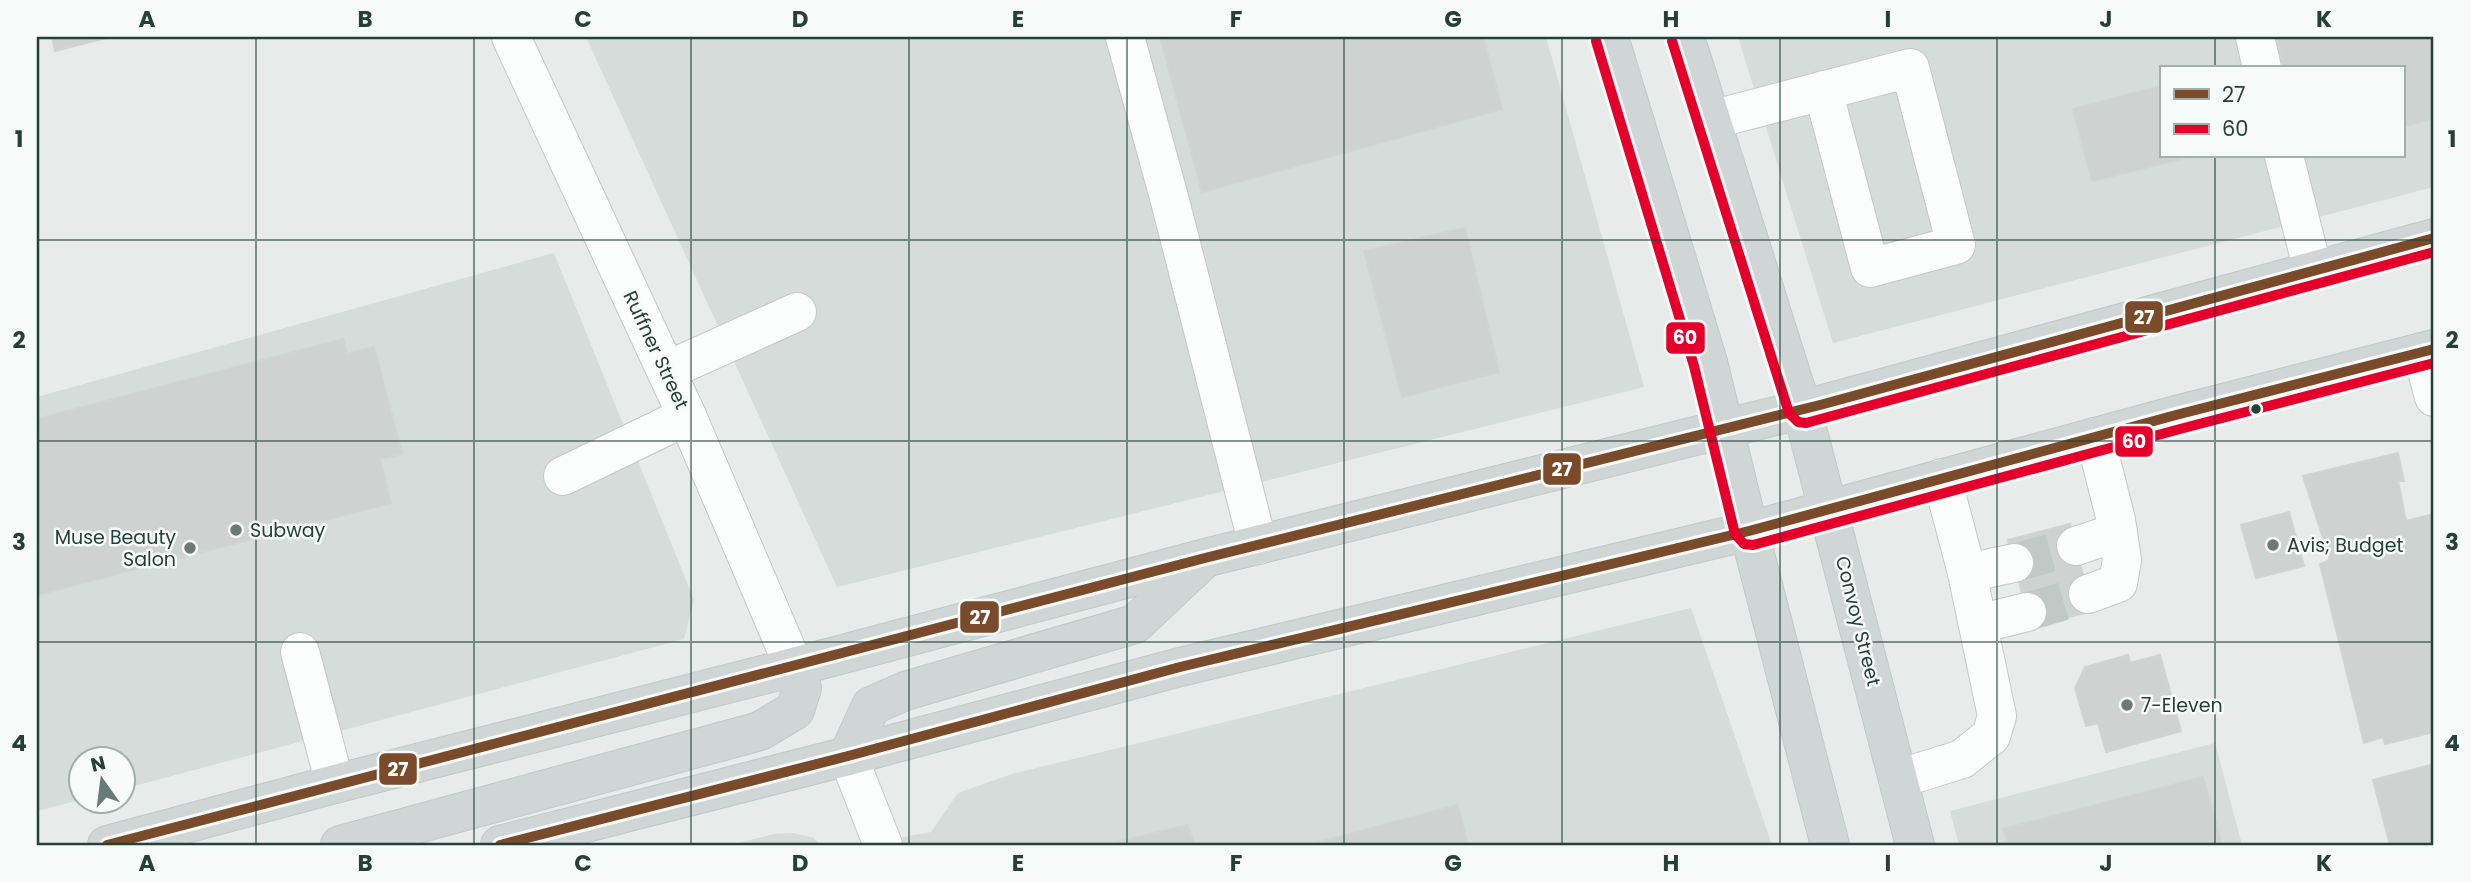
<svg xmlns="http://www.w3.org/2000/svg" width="2471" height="882" font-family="Poppins,sans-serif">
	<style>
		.built { fill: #d5dcd9; fill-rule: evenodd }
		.building { fill: #ced2d1; stroke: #d0d4d2; stroke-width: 2 }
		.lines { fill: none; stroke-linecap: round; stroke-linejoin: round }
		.minor-tunnel { stroke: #c0c9c6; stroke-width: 38; stroke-dasharray: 38 19; stroke-linecap: butt }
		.minor-casing { stroke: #c4c8c6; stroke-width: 40 }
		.major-casing { stroke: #c2cac8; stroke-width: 40 }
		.minor { stroke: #fbfcfc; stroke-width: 38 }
		.major { stroke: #cfd6d5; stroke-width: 38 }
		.bus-1-casing { stroke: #f6faf8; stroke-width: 16 }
		.bus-2-casing { stroke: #f6faf8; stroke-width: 16 }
		.bus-1 { stroke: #7a4b2a; stroke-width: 10 }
		.bus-2 { stroke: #e4002b; stroke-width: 10 }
		.grid { fill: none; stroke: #253f39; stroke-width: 2; stroke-opacity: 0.55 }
		.bus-dot { fill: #253f39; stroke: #f6faf8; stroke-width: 2.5 }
		.poi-dot { fill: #697b77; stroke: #f6faf8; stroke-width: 2.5 }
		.labels { text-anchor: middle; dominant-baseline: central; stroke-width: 5; stroke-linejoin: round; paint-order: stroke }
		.street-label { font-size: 19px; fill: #253f39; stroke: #f6faf8 }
		.poi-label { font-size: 19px; fill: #253f39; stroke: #f6faf8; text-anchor: start }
		.line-badge { stroke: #f6faf8; stroke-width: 2.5 }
		.badge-label { font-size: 19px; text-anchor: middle; font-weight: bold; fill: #fff }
		.neatline { fill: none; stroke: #253f39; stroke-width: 2.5 }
		.grid-label { font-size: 23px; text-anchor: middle; font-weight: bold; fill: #253f39 }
	</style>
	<rect width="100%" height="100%" fill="#e7ebe9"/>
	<g class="built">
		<path d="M 586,37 L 1546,37 L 1644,387 L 837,587 Z"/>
		<path d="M 1738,37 L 2434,37 L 2434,187 L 1833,343 ZM 2161,68 L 2403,68 L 2403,156 L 2161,156 Z"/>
		<path d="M 554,253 L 694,600 L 684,639 L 123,789 L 122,760 L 80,760 L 80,800 L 37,811 L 37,397 Z"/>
		<path d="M 1691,608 L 1772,845 L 860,845 L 931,832 L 958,793 L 1012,774 Z"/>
		<path d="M 2215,743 L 2242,845 L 1959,845 L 1950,811 Z"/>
		<path d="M 793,833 L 814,838 L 820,845 L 732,845 L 774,834 Z"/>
	</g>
	<g class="building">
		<path d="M 52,37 L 110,37 L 55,51 Z"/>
		<path d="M 1160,37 L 1483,37 L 1502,109 L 1202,192 Z"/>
		<path d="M 2276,37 L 2434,37 L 2434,118 L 2403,127 L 2403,68 L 2284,68 Z"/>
		<path d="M 2161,86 L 2161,156 L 2183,156 L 2184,158 L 2092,181 L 2073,109 Z"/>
		<path d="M 1465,228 L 1499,372 L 1402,397 L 1364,251 Z"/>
		<path d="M 343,339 L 347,354 L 374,347 L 402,454 L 380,459 L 391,503 L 37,595 L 37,419 Z"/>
		<path d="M 2398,453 L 2404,481 L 2398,481 L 2406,521 L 2434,514 L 2434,732 L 2385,744 L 2383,737 L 2364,743 L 2320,564 L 2330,560 L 2303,476 Z"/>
		<path d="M 2289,512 L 2304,566 L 2256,578 L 2241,525 Z"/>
		<path d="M 2070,524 L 2092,611 L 2031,627 L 2008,540 Z"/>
		<path d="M 2128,655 L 2130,663 L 2160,655 L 2181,731 L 2106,752 L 2098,723 L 2086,726 L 2075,688 L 2085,667 Z"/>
		<path d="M 2434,764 L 2434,845 L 2390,845 L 2373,780 Z"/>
		<path d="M 2203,777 L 2222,845 L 1996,845 L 2008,842 L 2003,829 Z"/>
		<path d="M 1458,805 L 1468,845 L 1308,845 Z"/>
		<path d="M 1188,825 L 1194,845 L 1106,845 Z"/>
	</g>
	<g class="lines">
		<g class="minor-tunnel">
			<path d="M 2014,563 L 2076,546"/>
			<path d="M 2027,612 L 2088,594"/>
		</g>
		<defs>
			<g id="minor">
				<path d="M 511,37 L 687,416 L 794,667"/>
				<path d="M 1125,37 L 1170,201 L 1258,545"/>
				<path d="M 2255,37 L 2262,68"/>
				<path d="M 1711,120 C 1778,103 1844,85 1910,68 L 1956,245 L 1870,268 L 1823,90"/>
				<path d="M 2284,156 L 2313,271"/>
				<path d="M 2422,352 L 2434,397"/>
				<path d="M 666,371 L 797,312"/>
				<path d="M 563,476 L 687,416"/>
				<path d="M 2076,546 L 2118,532"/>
				<path d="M 1967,573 L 2014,563"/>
				<path d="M 2088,594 L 2118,583 L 2122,560 L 2116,520 L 2095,437"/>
				<path d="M 1978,624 L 2027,612"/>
				<path d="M 300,652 L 335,784"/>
				<path d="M 848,756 L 883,845"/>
				<path d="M 1898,779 L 1962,759 L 1991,736 L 1997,716 L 1967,573 L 1942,478"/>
			</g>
			<g id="major">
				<path d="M 1609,37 L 1708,362 L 1749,531 L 1830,845"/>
				<path d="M 1685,37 L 1802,409 L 1915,845"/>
				<path d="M 848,756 L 871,706 L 905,691 L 1135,624 L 1201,562"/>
				<path d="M 107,845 L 335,784 L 794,667 L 1205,558 L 1820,405 L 2434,238"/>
				<path d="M 340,845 L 760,731 L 795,710 L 802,688 L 794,667"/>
				<path d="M 500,845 L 848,756 L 1180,667 L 1749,531 L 2176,415 L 2434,349"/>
			</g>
		</defs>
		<use href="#minor" class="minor-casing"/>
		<use href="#major" class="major-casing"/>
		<use href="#minor" class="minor"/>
		<use href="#major" class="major"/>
		<defs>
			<g id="bus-1">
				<path d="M 107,845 L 1205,558 L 1820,405 L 2434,238"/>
				<path d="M 500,845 L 848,756 L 1180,667 L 1749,531 L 2176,415 L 2434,349"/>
			</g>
			<g id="bus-2">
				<path d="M 1596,41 L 1694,366 L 1735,534 L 1744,544 L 1753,545 L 2180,429 L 2434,363"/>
				<path d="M 1672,41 L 1789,413 L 1798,422 L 1806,423 L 2434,252"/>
			</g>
		</defs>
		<use href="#bus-1" class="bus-1-casing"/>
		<use href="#bus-2" class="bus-2-casing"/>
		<use href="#bus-1" class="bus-1"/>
		<use href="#bus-2" class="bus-2"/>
	</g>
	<path class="grid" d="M 256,37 L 256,845M 474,37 L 474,845M 691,37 L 691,845M 909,37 L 909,845M 1127,37 L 1127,845M 1344,37 L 1344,845M 1562,37 L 1562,845M 1780,37 L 1780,845M 1997,37 L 1997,845M 2215,37 L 2215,68M 2215,156 L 2215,845M 37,240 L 2434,240M 37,441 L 2434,441M 37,642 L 2434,642"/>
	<circle class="bus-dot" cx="2256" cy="409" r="6"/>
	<g class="poi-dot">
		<circle cx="236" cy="530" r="7"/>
		<circle cx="2273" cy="545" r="7"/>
		<circle cx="190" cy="548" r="7"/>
		<circle cx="2127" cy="705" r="7"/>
	</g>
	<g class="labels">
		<g class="street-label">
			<text transform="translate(656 350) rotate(65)">Ruffner Street</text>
			<text transform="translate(1858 621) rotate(76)">Convoy Street</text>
		</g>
		<g class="poi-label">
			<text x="250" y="530">Subway</text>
			<text x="176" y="537" text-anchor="end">Muse Beauty<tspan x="176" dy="22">Salon</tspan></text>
			<text x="2287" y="545">Avis; Budget</text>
			<text x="2141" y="705">7-Eleven</text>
		</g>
	</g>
	<g class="line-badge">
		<rect x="2124" y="300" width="40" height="34" rx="7" fill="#7a4b2a"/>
		<rect x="1665" y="321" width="41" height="34" rx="7" fill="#e4002b"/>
		<rect x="2114" y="425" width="40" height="33" rx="7" fill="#e4002b"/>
		<rect x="1542" y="452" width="40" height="34" rx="7" fill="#7a4b2a"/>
		<rect x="959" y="600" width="41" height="34" rx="7" fill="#7a4b2a"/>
		<rect x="378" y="752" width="40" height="34" rx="7" fill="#7a4b2a"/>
	</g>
	<g class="badge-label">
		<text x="2144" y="324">27</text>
		<text x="1685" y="344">60</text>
		<text x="2134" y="448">60</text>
		<text x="1562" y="476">27</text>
		<text x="980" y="624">27</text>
		<text x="398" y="776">27</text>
	</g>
	<rect width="2471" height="882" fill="none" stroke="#f6faf8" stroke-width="77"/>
	<rect x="2160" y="66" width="245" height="91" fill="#f6faf8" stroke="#a2afac" stroke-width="2"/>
	<rect x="2174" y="89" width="35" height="10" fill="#7a4b2a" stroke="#a2afac" stroke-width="2"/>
	<text x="2222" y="102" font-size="21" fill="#253f39">27</text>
	<rect x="2174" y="124" width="35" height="10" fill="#e4002b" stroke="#a2afac" stroke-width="2"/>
	<text x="2222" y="136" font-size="21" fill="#253f39">60</text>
	<g transform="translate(102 780) rotate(346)"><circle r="33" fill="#f6faf8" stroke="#a2afac" stroke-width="2"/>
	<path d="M0-5L12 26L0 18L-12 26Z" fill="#697b77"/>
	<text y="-10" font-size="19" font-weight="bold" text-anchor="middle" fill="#253f39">N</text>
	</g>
	<rect x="38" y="38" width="2394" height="806" class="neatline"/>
	<g class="grid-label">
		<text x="147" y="27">A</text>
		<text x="365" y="27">B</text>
		<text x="583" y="27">C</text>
		<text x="800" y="27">D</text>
		<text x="1018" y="27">E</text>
		<text x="1236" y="27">F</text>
		<text x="1453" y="27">G</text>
		<text x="1671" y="27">H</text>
		<text x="1888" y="27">I</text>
		<text x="2106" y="27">J</text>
		<text x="2324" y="27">K</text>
		<text x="19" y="147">1</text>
		<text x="2452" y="147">1</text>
		<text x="19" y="348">2</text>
		<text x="2452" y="348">2</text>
		<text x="19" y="550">3</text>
		<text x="2452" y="550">3</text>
		<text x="19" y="751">4</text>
		<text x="2452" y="751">4</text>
		<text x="147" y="871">A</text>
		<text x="365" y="871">B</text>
		<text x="583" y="871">C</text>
		<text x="800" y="871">D</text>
		<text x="1018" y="871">E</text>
		<text x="1236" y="871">F</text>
		<text x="1453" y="871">G</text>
		<text x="1671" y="871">H</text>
		<text x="1888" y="871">I</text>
		<text x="2106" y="871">J</text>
		<text x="2324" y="871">K</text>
	</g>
</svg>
